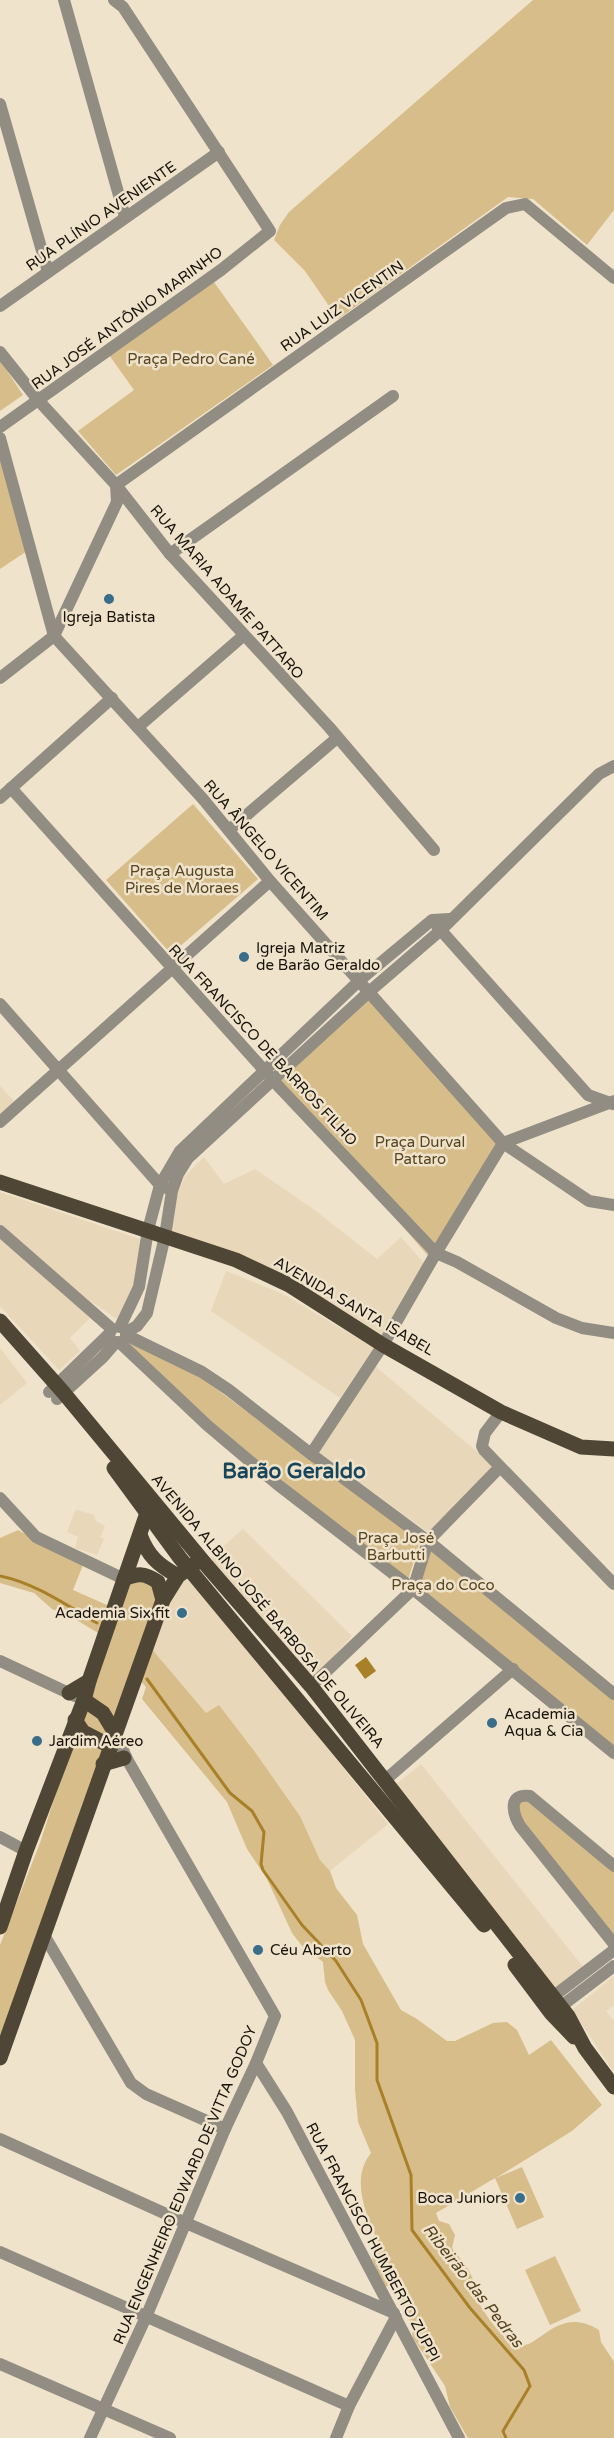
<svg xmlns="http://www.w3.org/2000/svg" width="614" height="2438" font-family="'Varela Round',sans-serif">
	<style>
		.built { fill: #e8d8b9 }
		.green { fill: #d7bd8a }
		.water { fill: #a88028 }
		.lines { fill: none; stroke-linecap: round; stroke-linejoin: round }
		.stream { stroke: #a88028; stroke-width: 3 }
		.minor { stroke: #928d83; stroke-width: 12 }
		.major { stroke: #4f4635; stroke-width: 15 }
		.poi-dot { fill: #386e89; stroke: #f0e3cb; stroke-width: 2 }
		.labels { text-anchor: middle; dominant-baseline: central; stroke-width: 5; stroke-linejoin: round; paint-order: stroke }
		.street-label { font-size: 15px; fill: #17120a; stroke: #f0e3cb }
		.park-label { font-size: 15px; fill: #564421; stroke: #f0e3cb }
		.poi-label { font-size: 15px; fill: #17120a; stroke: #f0e3cb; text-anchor: start }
		.water-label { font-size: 16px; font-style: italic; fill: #55431f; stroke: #f0e3cb }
		.district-label { font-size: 21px; font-weight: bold; fill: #19455a; stroke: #f0e3cb }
	</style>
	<rect width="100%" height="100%" fill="#f0e3cb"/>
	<g class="built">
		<path d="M 0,1086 L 15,1102 L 0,1115 Z"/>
		<path d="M 204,1157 L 224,1184 L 255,1169 L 312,1208 L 377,1259 L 401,1237 L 424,1263 L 381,1339 L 295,1284 L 169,1235 L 175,1200 L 185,1176 Z"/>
		<path d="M 0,1192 L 143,1240 L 135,1285 L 117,1319 L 75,1291 L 0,1228 Z"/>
		<path d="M 0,1238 L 90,1318 L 70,1338 L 80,1351 L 59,1370 L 0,1306 Z"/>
		<path d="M 226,1271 L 283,1294 L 374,1348 L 340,1398 L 211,1311 Z"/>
		<path d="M 0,1348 L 27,1383 L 0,1405 Z"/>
		<path d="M 375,1366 L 494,1466 L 429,1533 L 318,1452 Z"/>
		<path d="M 78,1510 L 94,1515 L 96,1521 L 105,1526 L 100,1537 L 104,1539 L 97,1555 L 75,1548 L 78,1537 L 67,1532 L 75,1511 Z"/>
		<path d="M 243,1529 L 352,1636 L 312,1681 L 209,1559 Z"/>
		<path d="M 188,1574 L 388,1824 L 330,1871 L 320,1860 L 300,1816 L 255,1752 L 219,1705 L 206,1713 L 146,1644 L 163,1600 Z"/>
		<path d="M 421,1764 L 584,1968 L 553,1991 L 394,1786 Z"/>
		<path d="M 614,1976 L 614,2005 L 606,2011 L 614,2021 L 614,2072 L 572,2010 Z"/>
	</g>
	<g class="green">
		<path d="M 533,0 L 614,0 L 614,210 L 587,245 L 533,199 L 508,197 L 338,319 L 305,271 L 274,240 L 280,225 L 289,212 Z"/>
		<path d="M 214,282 L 273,365 L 116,475 L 78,431 L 134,390 L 109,355 Z"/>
		<path d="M 0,360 L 23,395 L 0,411 Z"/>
		<path d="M 0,453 L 27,551 L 0,569 Z"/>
		<path d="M 193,804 L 258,879 L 171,954 L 106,880 Z"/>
		<path d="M 369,997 L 498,1144 L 429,1257 L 279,1083 Z"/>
		<path d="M 129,1340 L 203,1379 L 420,1541 L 408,1580 C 311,1505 216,1428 125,1345 Z"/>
		<path d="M 18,1530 L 83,1565 L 73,1590 L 116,1609 L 126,1581 L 135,1577 L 157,1585 L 160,1601 L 0,2054 L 0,1945 L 40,1843 L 87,1696 L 103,1636 L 70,1616 L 52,1609 L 34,1593 L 0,1583 L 0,1538 Z"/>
		<path d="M 429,1546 L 614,1697 L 614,1747 L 413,1589 Z"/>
		<path d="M 150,1647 L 206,1713 L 219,1705 L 255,1752 L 300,1816 L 320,1860 L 330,1871 L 336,1888 L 357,1915 L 363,1944 L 401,2010 L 417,2019 L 447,2041 L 455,2041 L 493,2023 L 507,2022 L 517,2030 L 529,2055 L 551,2040 L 602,2105 L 572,2131 L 496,2178 L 522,2167 L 544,2217 L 517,2229 L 495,2178 L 436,2213 L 439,2221 L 449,2224 L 455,2235 L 452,2248 C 458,2257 467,2265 471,2275 C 475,2281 473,2291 476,2298 C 482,2310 499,2334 510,2342 C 535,2361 553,2301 599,2330 L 601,2342 L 614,2362 L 614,2438 L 468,2438 L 450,2407 L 445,2386 L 413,2338 L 410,2321 L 394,2287 L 384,2286 L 372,2259 L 378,2241 C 366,2215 350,2179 371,2153 L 358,2122 L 355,2089 L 355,2040 L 342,2011 L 328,1990 L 325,1982 L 323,1962 L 302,1946 L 292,1933 L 267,1879 L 247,1849 L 227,1802 L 142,1699 L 146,1687 L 139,1679 Z"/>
		<path d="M 525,1796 L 614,1869 L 614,1941 L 521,1825 L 516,1804 Z"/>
		<path d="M 555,2256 L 581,2311 L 550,2325 L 525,2270 Z"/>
	</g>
	<path class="water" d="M 366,1657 L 376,1671 L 365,1679 L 355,1665 Z"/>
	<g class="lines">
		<g class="stream">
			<path d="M 0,1576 C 35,1583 66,1605 97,1623"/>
			<path d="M 147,1679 L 230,1793 L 252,1811 L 264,1832 L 261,1864 L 263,1870 L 302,1925 L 336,1961 L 361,2000 L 377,2043 L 377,2080 L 411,2175 L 412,2230 L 470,2308 L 524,2370 L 530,2386 L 503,2431 L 506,2438"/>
		</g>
		<g class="minor">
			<path d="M 64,0 L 125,217"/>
			<path d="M 0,104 L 48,272"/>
			<path d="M 0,306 L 219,152"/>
			<path d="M 0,352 L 39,401 L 116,485 L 170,554 L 329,727 L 434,850"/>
			<path d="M 0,427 L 221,270 L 270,231 L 123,7 L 114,0"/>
			<path d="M 0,438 L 54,636 L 203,799 L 270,881 L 503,1143 L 589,1201 L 614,1205"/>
			<path d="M 170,554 L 393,396"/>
			<path d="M 0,678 L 54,636 L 117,502 L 116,485 L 506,208 L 525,204 L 614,278"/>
			<path d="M 138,727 L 243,636"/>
			<path d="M 11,788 L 281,1089 L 436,1253 L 457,1262 L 556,1318 L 582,1328 L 614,1333"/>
			<path d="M 0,798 L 112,698"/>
			<path d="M 229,830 L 337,738"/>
			<path d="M 437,926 L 588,1095 L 613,1104"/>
			<path d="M 0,1004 L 160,1185 L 166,1188"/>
			<path d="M 0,1122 L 270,881"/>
			<path d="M 0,1231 L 112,1329"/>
			<path d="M 120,1327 L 139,1287 L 148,1230 L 160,1185 L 180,1151 L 360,980 L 432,920 L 450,919"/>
			<path d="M 126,1332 L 137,1326 L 147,1313 L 165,1236 L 172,1191 L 178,1174 L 188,1158 L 370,991 L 441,930 L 599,774 L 614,766"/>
			<path d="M 126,1335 L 202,1372 L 229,1390 L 311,1454 L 428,1541 L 614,1694"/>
			<path d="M 119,1342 L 207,1425 L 277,1484 L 413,1589 L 614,1753"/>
			<path d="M 49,1392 L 110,1333"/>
			<path d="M 57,1399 L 103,1357 L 116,1342"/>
			<path d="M 501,1412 L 485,1433 L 482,1446 L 484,1450 L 614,1584"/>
			<path d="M 311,1454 L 383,1345 L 436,1253 L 503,1143 L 614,1101"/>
			<path d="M 0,1498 L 36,1537 L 124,1579"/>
			<path d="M 0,1661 L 75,1696"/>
			<path d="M 311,1686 L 413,1589 L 428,1541 L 500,1467"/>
			<path d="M 384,1781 L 513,1669"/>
			<path d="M 0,1837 L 26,1851"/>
			<path d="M 614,1866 L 530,1796 C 507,1793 513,1814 520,1826 L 614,1944"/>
			<path d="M 44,1935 L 131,2083 L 146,2094 L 225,2129"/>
			<path d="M 546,2002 L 614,1950"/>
			<path d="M 555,2011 L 614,1966"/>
			<path d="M 256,2063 L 287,2112 L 459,2438"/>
			<path d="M 0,2139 L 186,2223 L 394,2313"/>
			<path d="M 0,2252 L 349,2406"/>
			<path d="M 0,2364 L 170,2438"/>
			<path d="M 90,2438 L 146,2317 L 225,2129 L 256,2063 L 275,2016 L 128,1761 L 115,1733"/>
			<path d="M 336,2438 L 349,2406 L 396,2317"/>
		</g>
		<g class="major">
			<path d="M 0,1182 L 236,1260 L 289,1285 L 383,1345 L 501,1412 L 581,1447 L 614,1449"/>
			<path d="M 0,1321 L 63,1392 L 207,1566 L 311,1686 L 568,2016 L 585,2048 L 614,2087"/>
			<path d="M 114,1468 L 180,1558 L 484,1925"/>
			<path d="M 140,1535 C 148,1556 158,1565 178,1576"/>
			<path d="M 124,1579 C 138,1573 145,1573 158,1582 L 163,1600"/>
			<path d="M 69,1693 L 89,1681"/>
			<path d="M 84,1700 L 103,1713 L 115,1733"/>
			<path d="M 75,1720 L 83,1732 L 110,1746"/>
			<path d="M 103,1764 L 124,1758"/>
			<path d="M 0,1927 L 26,1851 L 84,1700 L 89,1681 L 147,1513"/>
			<path d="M 515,1965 L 551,2013 L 574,2037"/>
			<path d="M 0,2058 L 163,1600 L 178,1576 L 196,1563"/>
		</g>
	</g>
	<g class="poi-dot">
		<circle cx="109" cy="599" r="6"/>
		<circle cx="244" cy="957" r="6"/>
		<circle cx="182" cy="1613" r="6"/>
		<circle cx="492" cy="1723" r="6"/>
		<circle cx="37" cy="1741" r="6"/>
		<circle cx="258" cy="1950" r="6"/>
		<circle cx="520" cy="2198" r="6"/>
	</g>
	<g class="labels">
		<g class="street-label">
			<text transform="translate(101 216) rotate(-35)">RUA PLÍNIO AVENIENTE</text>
			<text transform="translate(342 306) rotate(-35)">RUA LUIZ VICENTIN</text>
			<text transform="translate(127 318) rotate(-36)">RUA JOSÉ ANTÔNIO MARINHO</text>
			<text transform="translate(227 592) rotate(49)">RUA MARIA ADAME PATTARO</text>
			<text transform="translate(266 850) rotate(49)">RUA ÂNGELO VICENTIM</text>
			<text transform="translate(263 1045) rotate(47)">RUA FRANCISCO DE BARROS FILHO</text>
			<text transform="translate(354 1306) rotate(30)">AVENIDA SANTA ISABEL</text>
			<text transform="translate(268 1611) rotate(50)">AVENIDA ALBINO JOSÉ BARBOSA DE OLIVEIRA</text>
			<text transform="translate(185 2185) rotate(-67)">RUA ENGENHEIRO EDWARD DE VITTA GODOY</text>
			<text transform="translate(373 2242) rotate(62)">RUA FRANCISCO HUMBERTO ZUPPI</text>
		</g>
		<g class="park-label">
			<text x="191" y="359">Praça Pedro Cané</text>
			<text x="182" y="871">Praça Augusta<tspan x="182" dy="17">Pires de Moraes</tspan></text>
			<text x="420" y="1142">Praça Durval<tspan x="420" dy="17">Pattaro</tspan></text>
			<text x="396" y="1538">Praça José<tspan x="396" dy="17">Barbutti</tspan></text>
			<text x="443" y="1585">Praça do Coco</text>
		</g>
		<g class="poi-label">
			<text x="109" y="617" text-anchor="middle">Igreja Batista</text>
			<text x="256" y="948">Igreja Matriz<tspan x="256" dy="17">de Barão Geraldo</tspan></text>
			<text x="170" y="1613" text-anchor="end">Academia Six fit</text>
			<text x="504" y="1714">Academia<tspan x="504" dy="17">Aqua &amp; Cia</tspan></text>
			<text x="49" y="1741">Jardim Aéreo</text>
			<text x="270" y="1950">Céu Aberto</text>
			<text x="508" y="2198" text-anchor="end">Boca Juniors</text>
		</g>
		<g class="water-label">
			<text transform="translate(473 2286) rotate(52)">Ribeirão das Pedras</text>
		</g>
		<g class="district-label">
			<text x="294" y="1471">Barão Geraldo</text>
		</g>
	</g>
</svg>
